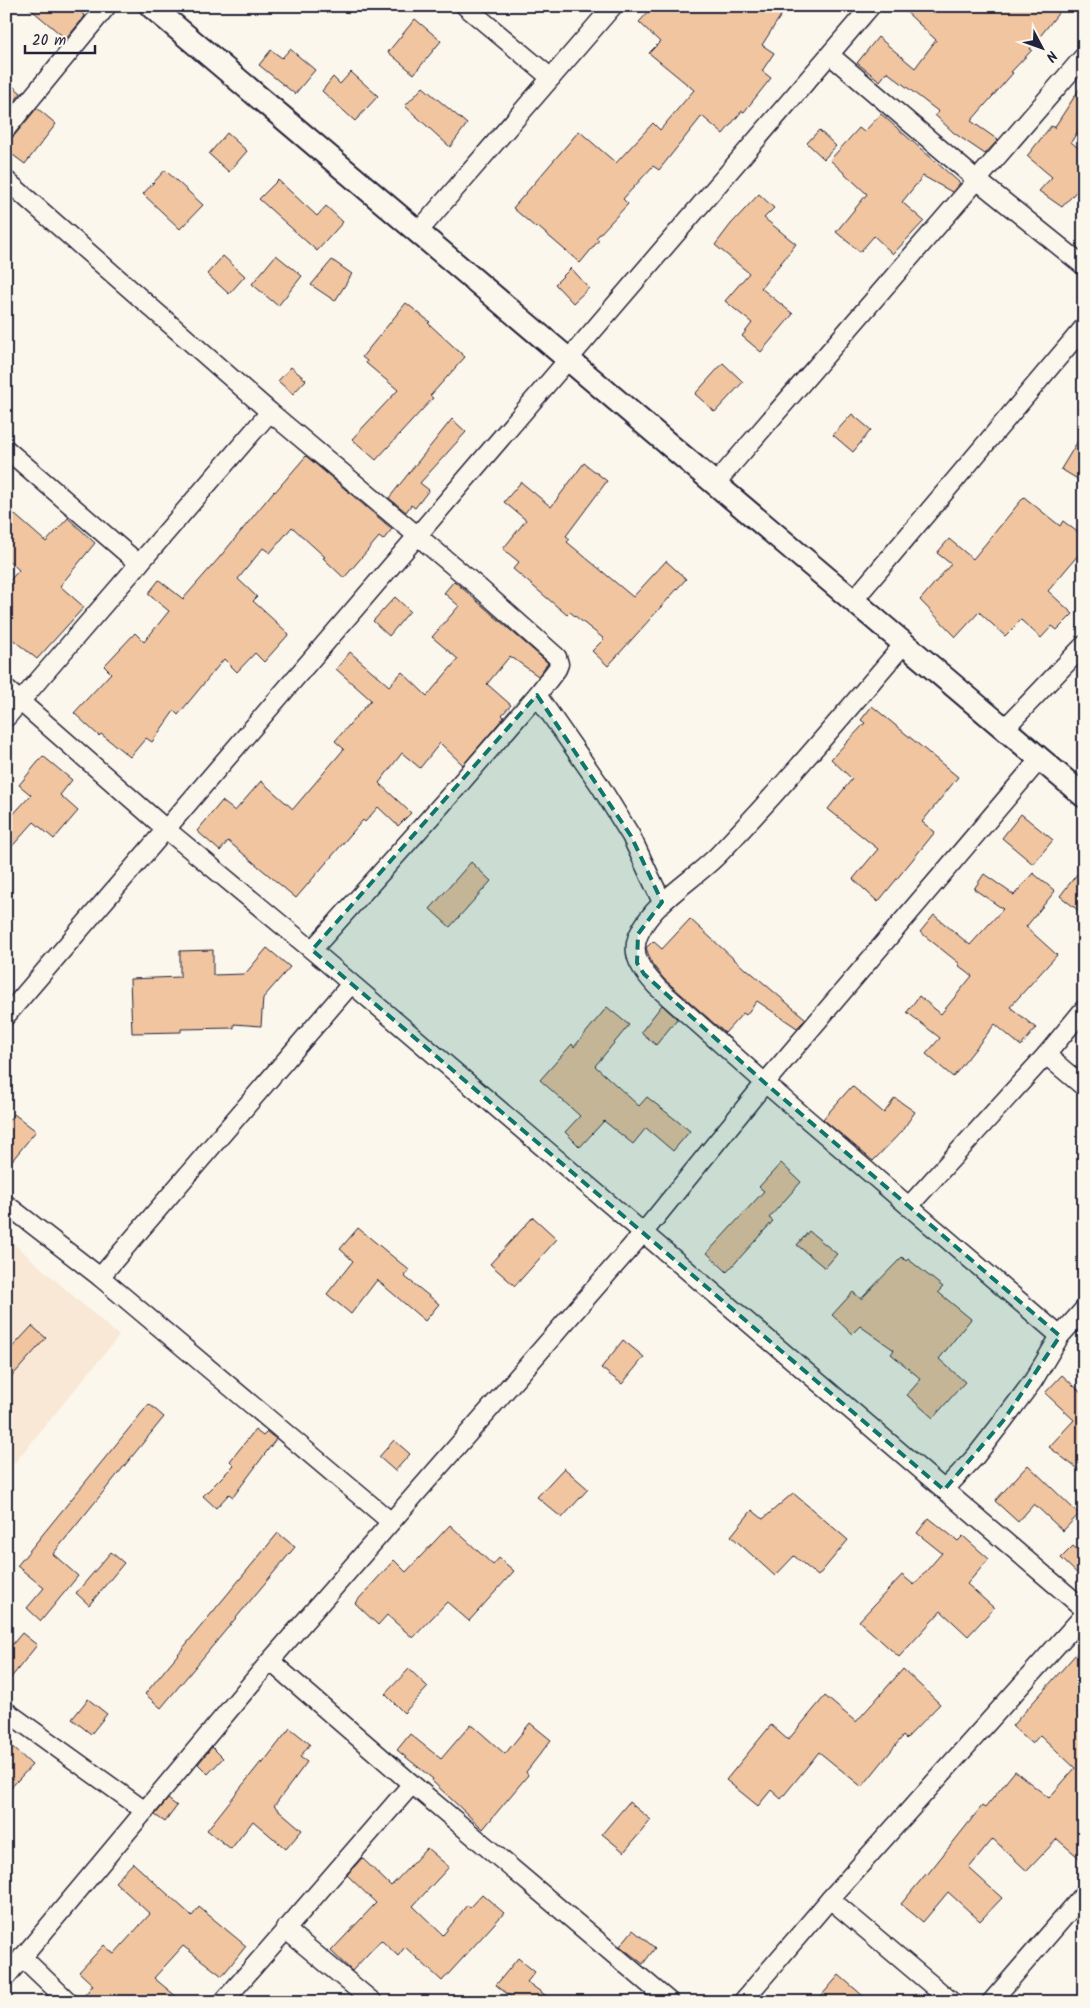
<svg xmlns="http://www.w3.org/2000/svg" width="1090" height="2008" font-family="Kalam,sans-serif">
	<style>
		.built { fill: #f8e8d5 }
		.building { fill: #f0c5a0; stroke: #22223b }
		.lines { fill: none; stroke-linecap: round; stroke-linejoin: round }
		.minor-casing { stroke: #22223b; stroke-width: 21 }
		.tertiary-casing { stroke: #22223b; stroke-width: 26 }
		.minor { stroke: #fbf7ec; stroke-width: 18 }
		.tertiary { stroke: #fbf7ec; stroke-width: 22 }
		.marked { fill: #0f766e; fill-opacity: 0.2; stroke: #0f766e; stroke-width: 4; stroke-dasharray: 10 6; stroke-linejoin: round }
	</style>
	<rect width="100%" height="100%" fill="#fbf7ec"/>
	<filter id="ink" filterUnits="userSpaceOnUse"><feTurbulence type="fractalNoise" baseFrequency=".02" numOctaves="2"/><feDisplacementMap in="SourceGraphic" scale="10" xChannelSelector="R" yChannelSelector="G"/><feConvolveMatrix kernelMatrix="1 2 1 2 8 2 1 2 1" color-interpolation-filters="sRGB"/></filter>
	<g filter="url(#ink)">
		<path class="built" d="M 6,1237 L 119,1336 L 6,1473 Z"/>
		<g class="building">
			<path d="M 27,6 L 74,6 L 85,16 L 66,39 Z"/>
			<path d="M 654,6 L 787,6 L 762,45 L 774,53 L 762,71 L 771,78 L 744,112 L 742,111 L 723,134 L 702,116 L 659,170 L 653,166 L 623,199 L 628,204 L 596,238 L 599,240 L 580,263 L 537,226 L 536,228 L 513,208 L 579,131 L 616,163 L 653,123 L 660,130 L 694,90 L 649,53 L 660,42 L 639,22 Z"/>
			<path d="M 900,6 L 1064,6 L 1030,49 L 1032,50 L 1011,72 L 1013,73 L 971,121 L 998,140 L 985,154 L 954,133 L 935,115 L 939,112 L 887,72 L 880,81 L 857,63 L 878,37 L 915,68 L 936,40 Z"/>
			<path d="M 415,19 L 441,41 L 414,74 L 388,52 Z"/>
			<path d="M 290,49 L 315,70 L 295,94 L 259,65 L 271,50 L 282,58 Z"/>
			<path d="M 351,72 L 378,96 L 355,121 L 322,91 L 333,77 L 340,84 Z"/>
			<path d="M 6,80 L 21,93 L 6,112 Z"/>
			<path d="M 1084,82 L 1084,122 L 1071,142 L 1084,153 L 1084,183 L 1062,207 L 1039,191 L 1052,177 L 1027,156 L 1051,126 L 1054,128 Z"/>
			<path d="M 423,87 L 467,124 L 450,147 L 405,106 Z"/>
			<path d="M 37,108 L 56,124 L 25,164 L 6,150 L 6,139 L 14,136 Z"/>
			<path d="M 881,114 L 960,183 L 952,192 L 923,176 L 902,202 L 924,221 L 893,254 L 874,236 L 860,252 L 836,232 L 867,194 L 830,160 L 859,128 L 864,132 Z"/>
			<path d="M 819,130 L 836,146 L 824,159 L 807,143 Z"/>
			<path d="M 227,133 L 247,151 L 229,172 L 209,154 Z"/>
			<path d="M 165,170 L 203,205 L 180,229 L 143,194 Z"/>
			<path d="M 278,180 L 317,216 L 326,206 L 343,222 L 317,251 L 259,199 Z"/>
			<path d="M 759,194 L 774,208 L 764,218 L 796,244 L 761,288 L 793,314 L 761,352 L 742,336 L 752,323 L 725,301 L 749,273 L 715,245 L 731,224 Z"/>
			<path d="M 276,255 L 302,276 L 278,306 L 252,284 Z"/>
			<path d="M 223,256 L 245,276 L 229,294 L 207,274 Z"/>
			<path d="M 332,260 L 352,274 L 335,301 L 311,285 Z"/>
			<path d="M 571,268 L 589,288 L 573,303 L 555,284 Z"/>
			<path d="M 406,303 L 430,322 L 428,323 L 465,357 L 430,396 L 433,398 L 376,460 L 352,439 L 398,390 L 366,363 L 367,361 L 362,357 Z"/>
			<path d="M 723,363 L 743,382 L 715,412 L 695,394 Z"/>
			<path d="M 291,367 L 306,380 L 293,394 L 278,381 Z"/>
			<path d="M 852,414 L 871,430 L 853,452 L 833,435 Z"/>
			<path d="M 452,419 L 466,432 L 420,483 L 429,490 L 415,508 L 411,505 L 406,512 L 389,498 Z"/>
			<path d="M 1084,431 L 1084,483 L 1061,469 Z"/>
			<path d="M 306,456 L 392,529 L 383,540 L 379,537 L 344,578 L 323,558 L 325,557 L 292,527 L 270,553 L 263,548 L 238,579 L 257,597 L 253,601 L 289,634 L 264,662 L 255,653 L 237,672 L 224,659 L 178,715 L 174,711 L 152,742 L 146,738 L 130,757 L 101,734 L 99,736 L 74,713 L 111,673 L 104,666 L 135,633 L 144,642 L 169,611 L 148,594 L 159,580 L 183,599 L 219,558 L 274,491 L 275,492 Z"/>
			<path d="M 584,463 L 607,481 L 566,536 L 570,539 L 567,542 L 633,597 L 666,561 L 686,579 L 608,666 L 592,651 L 604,639 L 570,612 L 567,615 L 513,569 L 519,562 L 503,549 L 526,520 L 504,502 L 521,482 L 551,507 Z"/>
			<path d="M 1024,497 L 1060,526 L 1063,521 L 1084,537 L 1084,548 L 1048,591 L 1073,614 L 1057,630 L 1052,626 L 1041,638 L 1021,620 L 1005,636 L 979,612 L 956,637 L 920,600 L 951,564 L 937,553 L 949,539 L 973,559 Z"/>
			<path d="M 6,507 L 46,542 L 68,518 L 95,543 L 60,586 L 84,607 L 37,659 L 6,634 L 6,585 L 19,570 L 6,558 Z"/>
			<path d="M 454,581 L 548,663 L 538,676 L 510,656 L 487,684 L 511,705 L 502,715 L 504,717 L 463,765 L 440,743 L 420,768 L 402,753 L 379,783 L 411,813 L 398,826 L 378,807 L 365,822 L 363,820 L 296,898 L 228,841 L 220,851 L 197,831 L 222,801 L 235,811 L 261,781 L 293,809 L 344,749 L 335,741 L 371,700 L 336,669 L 350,652 L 389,686 L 402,672 L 427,696 L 458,659 L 432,637 L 459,606 L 444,593 Z"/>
			<path d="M 395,597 L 410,611 L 389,636 L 373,621 Z"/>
			<path d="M 872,706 L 958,777 L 922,822 L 935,832 L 878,902 L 853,879 L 878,849 L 828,809 L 852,779 L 831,759 L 865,723 L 861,720 Z"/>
			<path d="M 43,756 L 72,780 L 60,795 L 78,811 L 54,839 L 34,822 L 6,853 L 6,822 L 31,795 L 19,785 Z"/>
			<path d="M 1021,814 L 1053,840 L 1033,864 L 1002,838 Z"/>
			<path d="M 471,862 L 491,881 L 450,927 L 430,909 Z"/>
			<path d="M 1084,865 L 1084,915 L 1060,896 Z"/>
			<path d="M 1033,873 L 1055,891 L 1026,927 L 1057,955 L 1010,1007 L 1036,1028 L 1021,1046 L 995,1024 L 953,1077 L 926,1054 L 940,1038 L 907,1012 L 919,996 L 941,1014 L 972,976 L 958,965 L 960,964 L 920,932 L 934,915 L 970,945 L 1003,909 L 974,889 L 984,874 L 1014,895 Z"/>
			<path d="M 690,919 L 746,970 L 747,969 L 806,1019 L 797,1028 L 757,1001 L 746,1015 L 743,1013 L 725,1033 L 664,979 L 652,964 L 646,948 L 653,941 L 662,949 Z"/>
			<path d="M 267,948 L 290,967 L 263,998 L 261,1026 L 234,1024 L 234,1028 L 181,1029 L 181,1032 L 132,1033 L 130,979 L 180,977 L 180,951 L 213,950 L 213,975 L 245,974 Z"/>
			<path d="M 662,1005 L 677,1019 L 656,1045 L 641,1032 Z"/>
			<path d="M 607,1007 L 629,1025 L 595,1066 L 639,1106 L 647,1097 L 690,1131 L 673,1151 L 646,1128 L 633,1144 L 604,1121 L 580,1147 L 565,1132 L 580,1116 L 540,1080 L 572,1044 L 574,1047 Z"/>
			<path d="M 852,1086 L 884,1113 L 895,1098 L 915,1112 L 901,1132 L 873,1161 L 823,1119 Z"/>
			<path d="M 14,1114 L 36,1131 L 6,1168 L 6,1124 Z"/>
			<path d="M 781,1163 L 801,1182 L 769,1218 L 773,1221 L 727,1272 L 707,1253 L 764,1191 L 759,1187 Z"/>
			<path d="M 533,1217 L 557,1239 L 515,1286 L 490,1264 Z"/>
			<path d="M 358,1228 L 409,1270 L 404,1276 L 439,1304 L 425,1321 L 377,1280 L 351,1314 L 327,1294 L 353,1261 L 340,1249 Z"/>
			<path d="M 809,1231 L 837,1254 L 825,1268 L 797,1245 Z"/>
			<path d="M 902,1257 L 906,1261 L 908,1259 L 943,1287 L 938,1292 L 971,1319 L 939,1359 L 965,1382 L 933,1418 L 907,1395 L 921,1379 L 891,1354 L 894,1350 L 860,1326 L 852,1334 L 832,1315 L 853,1292 L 861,1299 Z"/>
			<path d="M 32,1326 L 46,1338 L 6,1383 L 6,1354 Z"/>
			<path d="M 623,1340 L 644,1357 L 622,1384 L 601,1368 Z"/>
			<path d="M 1062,1375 L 1084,1395 L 1084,1474 L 1049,1447 L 1074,1420 L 1045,1393 Z"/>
			<path d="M 149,1404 L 164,1417 L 53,1554 L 78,1576 L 41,1621 L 27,1608 L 44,1588 L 17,1566 Z"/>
			<path d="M 255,1430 L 263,1436 L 267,1432 L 276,1439 L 233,1497 L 229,1494 L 216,1508 L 203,1496 L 234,1465 L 230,1461 Z"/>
			<path d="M 394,1440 L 410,1454 L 395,1471 L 379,1457 Z"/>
			<path d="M 1028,1465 L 1079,1514 L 1063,1531 L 1034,1504 L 1018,1522 L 995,1501 Z"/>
			<path d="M 564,1468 L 588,1489 L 562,1518 L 537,1497 Z"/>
			<path d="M 793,1493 L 848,1540 L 818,1576 L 794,1556 L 775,1576 L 731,1536 L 752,1510 L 763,1519 Z"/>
			<path d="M 929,1518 L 958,1541 L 963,1536 L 989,1559 L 967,1584 L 994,1608 L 968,1636 L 941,1611 L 899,1657 L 859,1621 L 902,1575 L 914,1585 L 942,1553 L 917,1533 Z"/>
			<path d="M 450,1525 L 493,1565 L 499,1558 L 514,1571 L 469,1621 L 447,1602 L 413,1638 L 387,1615 L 378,1625 L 355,1603 L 394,1560 L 406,1572 Z"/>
			<path d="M 278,1533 L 295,1547 L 161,1708 L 145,1694 Z"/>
			<path d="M 1073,1546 L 1084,1556 L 1084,1580 L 1061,1558 Z"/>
			<path d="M 111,1552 L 124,1563 L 89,1605 L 76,1593 Z"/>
			<path d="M 22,1633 L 37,1645 L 6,1684 L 6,1652 Z"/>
			<path d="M 1084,1645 L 1084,1862 L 1057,1839 L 1027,1871 L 993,1839 L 969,1868 L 1002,1898 L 980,1921 L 948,1892 L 923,1922 L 901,1904 L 926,1874 L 927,1875 L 982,1806 L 985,1808 L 1015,1771 L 1049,1798 L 1075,1768 L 1040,1735 L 1032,1744 L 1012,1726 Z"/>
			<path d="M 409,1669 L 428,1687 L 404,1713 L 385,1694 Z"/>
			<path d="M 903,1669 L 940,1704 L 906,1739 L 903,1736 L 862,1787 L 819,1752 L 781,1799 L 771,1790 L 758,1806 L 726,1780 L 771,1725 L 788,1740 L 825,1696 L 856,1722 Z"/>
			<path d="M 88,1699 L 107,1714 L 91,1734 L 72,1719 Z"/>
			<path d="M 530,1723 L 551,1740 L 526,1772 L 528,1775 L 483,1829 L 432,1781 L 433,1779 L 397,1750 L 410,1734 L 441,1759 L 471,1724 L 505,1754 Z"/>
			<path d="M 290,1728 L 310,1744 L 300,1757 L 307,1762 L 274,1806 L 302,1830 L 286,1849 L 253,1821 L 231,1849 L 207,1830 L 261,1762 L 262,1764 Z"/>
			<path d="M 6,1741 L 32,1765 L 6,1793 Z"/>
			<path d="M 212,1747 L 223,1758 L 208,1774 L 198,1764 Z"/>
			<path d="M 168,1799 L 177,1806 L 165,1822 L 155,1815 Z"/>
			<path d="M 629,1802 L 651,1820 L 624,1852 L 602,1834 Z"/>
			<path d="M 427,1848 L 449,1867 L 413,1906 L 443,1935 L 467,1905 L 470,1907 L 482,1894 L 504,1913 L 442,1981 L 405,1947 L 398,1956 L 381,1940 L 352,1971 L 331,1951 L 376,1903 L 347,1875 L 362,1858 L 391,1886 Z"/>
			<path d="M 133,1863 L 192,1916 L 199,1907 L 246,1946 L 222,1976 L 183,1946 L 154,1978 L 183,2002 L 79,2002 L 93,1985 L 79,1972 L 104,1945 L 114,1954 L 150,1914 L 115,1882 Z"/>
			<path d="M 633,1930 L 655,1948 L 643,1964 L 620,1946 Z"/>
			<path d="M 518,1958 L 535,1972 L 527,1982 L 555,2002 L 517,2002 L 496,1985 Z"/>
			<path d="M 839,1975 L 870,2002 L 816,2002 Z"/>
		</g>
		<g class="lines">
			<defs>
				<g id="minor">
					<path d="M 465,6 L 551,78"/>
					<path d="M 830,55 L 977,180 L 1084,266"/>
					<path d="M 6,129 L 107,6"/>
					<path d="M 6,180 L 270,412 L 476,585 L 557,657 L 559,664 L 557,669 L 537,695 L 452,793 L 312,950"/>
					<path d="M 418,232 L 613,6"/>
					<path d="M 6,449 L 139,564"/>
					<path d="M 715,484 L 1084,56"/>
					<path d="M 853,601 L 1084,327"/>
					<path d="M 904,644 C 843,715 783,787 719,854 C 694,880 654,901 639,934 C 629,955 643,972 657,987 L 765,1083 L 1060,1336"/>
					<path d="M 6,689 L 167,830 L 312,950 L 1084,1609"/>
					<path d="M 537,695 L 599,784 L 631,836 L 662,902"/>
					<path d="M 6,718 L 270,412"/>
					<path d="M 1004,729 L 1084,645"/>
					<path d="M 6,1016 L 871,6"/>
					<path d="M 1046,1055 L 1084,1087"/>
					<path d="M 6,1204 L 100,1277 L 391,1522"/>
					<path d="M 909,1206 L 1046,1055 L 1084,1009"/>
					<path d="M 100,1277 L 351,984"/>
					<path d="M 944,1490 L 975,1457 L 1003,1421 L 1033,1381 L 1060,1336 L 1084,1309"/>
					<path d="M 270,1661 L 412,1784 L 670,2002"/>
					<path d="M 6,1711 L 145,1811"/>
					<path d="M 830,1899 L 952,2002"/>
					<path d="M 285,1929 L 373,2002"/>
					<path d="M 22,1957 L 69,2002"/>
					<path d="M 6,1977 L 270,1661 L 643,1233 L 765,1083 L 1040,759"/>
					<path d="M 223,2002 L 412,1784"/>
					<path d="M 742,2002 L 830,1899 L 1084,1615"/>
					<path d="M 991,2002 L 1084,1894"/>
				</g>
				<path id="tertiary" d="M 151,6 L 1084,796"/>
			</defs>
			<use href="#minor" class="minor-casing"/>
			<use href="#tertiary" class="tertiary-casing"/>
			<use href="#minor" class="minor"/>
			<use href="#tertiary" class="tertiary"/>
		</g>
	</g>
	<path class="marked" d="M 537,695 L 631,836 L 662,902 L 638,934 L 637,963 L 644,974 L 765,1083 L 1060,1336 L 1003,1421 L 944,1490 L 312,950 Z"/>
	<rect width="1090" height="2008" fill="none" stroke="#fbf7ec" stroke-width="25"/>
	<rect x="12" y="12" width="1065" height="1983" fill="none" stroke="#22223b" stroke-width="2" filter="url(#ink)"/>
	<g transform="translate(1042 48) rotate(131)" stroke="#fbf7ec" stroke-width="4" paint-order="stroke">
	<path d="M0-4L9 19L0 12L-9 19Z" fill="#22223b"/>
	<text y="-8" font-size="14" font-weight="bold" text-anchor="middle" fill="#22223b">N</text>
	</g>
	<path d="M25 45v8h70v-8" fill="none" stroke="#22223b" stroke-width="2.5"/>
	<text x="32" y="45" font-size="15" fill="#22223b" stroke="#fbf7ec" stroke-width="4" paint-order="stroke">20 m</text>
</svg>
